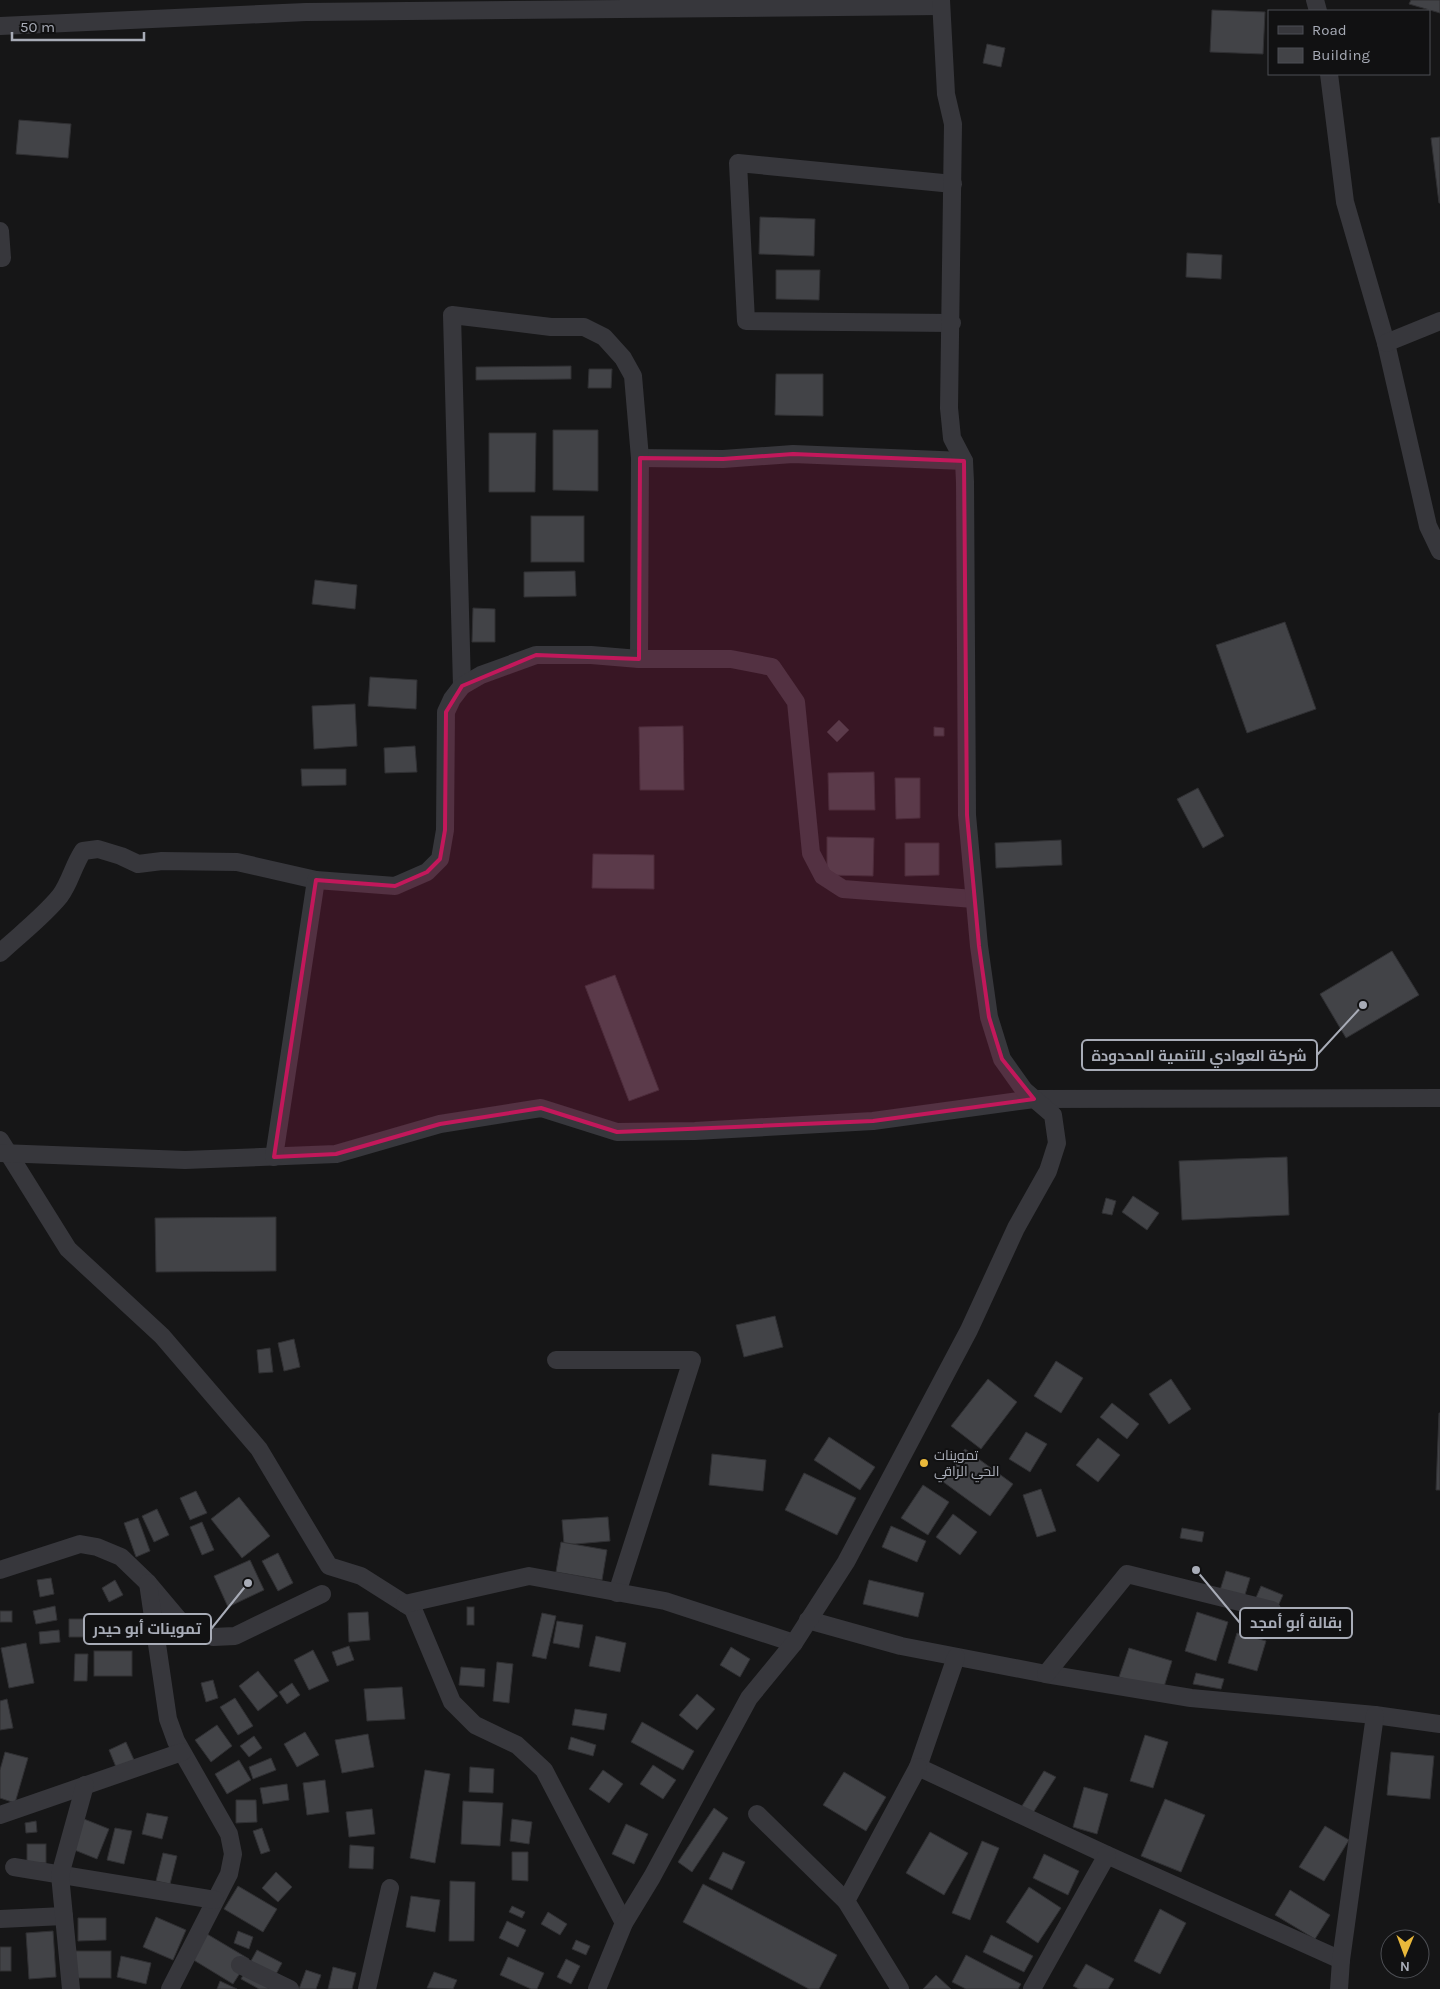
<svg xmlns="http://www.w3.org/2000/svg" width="1440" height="1989" font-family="Karla,Cairo,sans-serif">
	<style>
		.building { fill: #424347; stroke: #303033 }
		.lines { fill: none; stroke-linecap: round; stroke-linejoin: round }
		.minor { stroke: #37373c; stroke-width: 18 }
		.marked { fill: #c2185b; fill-opacity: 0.2; stroke: #c2185b; stroke-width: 4; stroke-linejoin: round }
		.poi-dot { fill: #eab93b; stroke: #111112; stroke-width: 2 }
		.labels { text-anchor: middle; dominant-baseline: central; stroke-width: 4; stroke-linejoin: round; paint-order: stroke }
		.poi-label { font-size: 14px; fill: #a8acb7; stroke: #111112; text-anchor: start }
		.leader { fill: none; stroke: #a8acb7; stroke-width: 2 }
		.callout-dot { fill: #a8acb7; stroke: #111112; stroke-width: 2 }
		.callout { fill: #111112; stroke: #a8acb7; stroke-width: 2 }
		.callout-label { font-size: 15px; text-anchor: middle; font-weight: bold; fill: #a8acb7 }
	</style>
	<rect width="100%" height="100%" fill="#161617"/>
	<g class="building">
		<path d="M 1411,0 L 1440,0 L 1440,13 L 1409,4 Z"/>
		<path d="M 1212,10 L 1265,12 L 1263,54 L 1210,52 Z"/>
		<path d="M 987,44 L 1005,48 L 1001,67 L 983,63 Z"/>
		<path d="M 19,120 L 71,124 L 68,158 L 16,154 Z"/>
		<path d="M 1440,137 L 1440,203 L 1439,203 L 1431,138 Z"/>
		<path d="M 760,217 L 815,219 L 814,256 L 759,254 Z"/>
		<path d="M 1187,253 L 1222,255 L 1221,279 L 1186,277 Z"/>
		<path d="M 776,270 L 820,270 L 819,300 L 776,299 Z"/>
		<path d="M 571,366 L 571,379 L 476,380 L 476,367 Z"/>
		<path d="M 589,369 L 612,369 L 611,388 L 588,388 Z"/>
		<path d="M 776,374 L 823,374 L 823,416 L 775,415 Z"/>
		<path d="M 553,430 L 598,430 L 598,491 L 553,490 Z"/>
		<path d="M 489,433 L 536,433 L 535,492 L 489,492 Z"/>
		<rect x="531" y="516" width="53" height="46"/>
		<path d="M 575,571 L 576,596 L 524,597 L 524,572 Z"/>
		<path d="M 315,580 L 357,585 L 355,609 L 312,604 Z"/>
		<path d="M 473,608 L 495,609 L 495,642 L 472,642 Z"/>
		<path d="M 1285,622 L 1316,709 L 1247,733 L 1216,645 Z"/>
		<path d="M 370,677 L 417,680 L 416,709 L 368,706 Z"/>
		<path d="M 355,704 L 357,746 L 314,749 L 312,706 Z"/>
		<path d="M 839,720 L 849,730 L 837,742 L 827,732 Z"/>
		<path d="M 683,726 L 684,790 L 640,790 L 639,727 Z"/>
		<path d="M 934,727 L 944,728 L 944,736 L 934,736 Z"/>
		<path d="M 415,746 L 417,772 L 385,773 L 384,748 Z"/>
		<path d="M 301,769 L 346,769 L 346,785 L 302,786 Z"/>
		<path d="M 874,772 L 875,810 L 829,810 L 828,773 Z"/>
		<path d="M 895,778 L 920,778 L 920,818 L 896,819 Z"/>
		<path d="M 1198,788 L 1224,836 L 1203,848 L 1177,799 Z"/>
		<path d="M 827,837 L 874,838 L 873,876 L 827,875 Z"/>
		<path d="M 1061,840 L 1062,865 L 996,868 L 995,843 Z"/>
		<path d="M 905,843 L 939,843 L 939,875 L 905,876 Z"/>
		<path d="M 593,854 L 654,855 L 654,889 L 592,888 Z"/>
		<path d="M 1392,951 L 1419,995 L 1346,1038 L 1320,994 Z"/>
		<path d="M 615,975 L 659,1090 L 629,1101 L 585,986 Z"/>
		<path d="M 1287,1157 L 1289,1215 L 1182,1220 L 1179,1161 Z"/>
		<path d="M 1133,1196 L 1159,1213 L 1147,1230 L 1122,1212 Z"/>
		<path d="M 1106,1198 L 1116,1201 L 1112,1215 L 1102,1213 Z"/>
		<path d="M 276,1217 L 276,1271 L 156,1272 L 155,1218 Z"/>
		<path d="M 775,1316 L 783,1347 L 744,1357 L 736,1325 Z"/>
		<path d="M 294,1339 L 300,1367 L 284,1371 L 278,1343 Z"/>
		<path d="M 270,1348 L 273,1372 L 259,1373 L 257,1350 Z"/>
		<path d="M 1056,1361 L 1083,1378 L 1061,1413 L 1034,1396 Z"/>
		<path d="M 988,1379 L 1017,1402 L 981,1449 L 951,1426 Z"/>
		<path d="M 1171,1379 L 1191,1409 L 1169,1424 L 1149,1394 Z"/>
		<path d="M 1112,1403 L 1139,1424 L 1127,1439 L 1100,1417 Z"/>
		<path d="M 1439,1413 L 1440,1413 L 1440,1490 L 1436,1490 Z"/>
		<path d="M 1026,1432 L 1047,1444 L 1030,1472 L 1009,1459 Z"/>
		<path d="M 829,1437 L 875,1467 L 860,1490 L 814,1460 Z"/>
		<path d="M 1098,1438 L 1120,1455 L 1098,1482 L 1076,1465 Z"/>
		<path d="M 965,1449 L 1013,1484 L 990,1516 L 942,1481 Z"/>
		<path d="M 712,1454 L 766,1460 L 763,1491 L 709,1485 Z"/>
		<path d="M 804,1473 L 856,1498 L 837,1535 L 785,1510 Z"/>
		<path d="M 923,1485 L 949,1502 L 928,1535 L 901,1518 Z"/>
		<path d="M 1041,1489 L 1056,1531 L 1037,1537 L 1023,1495 Z"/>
		<path d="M 196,1491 L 207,1513 L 190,1520 L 180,1498 Z"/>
		<path d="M 239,1497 L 270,1536 L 242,1558 L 211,1519 Z"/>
		<path d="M 157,1509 L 169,1535 L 154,1542 L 142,1516 Z"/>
		<path d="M 953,1514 L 977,1532 L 960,1555 L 936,1537 Z"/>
		<path d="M 608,1517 L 610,1541 L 564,1545 L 562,1520 Z"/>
		<path d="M 138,1518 L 150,1551 L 136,1557 L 124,1523 Z"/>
		<path d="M 202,1522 L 214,1550 L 202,1555 L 190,1527 Z"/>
		<path d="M 891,1526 L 926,1541 L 917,1562 L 882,1547 Z"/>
		<path d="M 1182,1528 L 1204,1532 L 1202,1542 L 1180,1538 Z"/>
		<path d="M 561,1542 L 607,1550 L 602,1580 L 556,1572 Z"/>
		<path d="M 278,1553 L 293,1583 L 278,1591 L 262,1561 Z"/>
		<path d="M 250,1560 L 264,1590 L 228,1607 L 214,1576 Z"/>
		<path d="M 1226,1571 L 1250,1578 L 1241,1608 L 1217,1600 Z"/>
		<path d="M 51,1578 L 54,1594 L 40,1597 L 37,1580 Z"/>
		<path d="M 115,1580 L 123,1595 L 109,1602 L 102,1588 Z"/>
		<path d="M 869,1580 L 924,1593 L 918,1617 L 863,1604 Z"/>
		<path d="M 1261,1586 L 1283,1595 L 1270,1624 L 1249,1614 Z"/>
		<path d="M 55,1606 L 57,1620 L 36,1624 L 33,1611 Z"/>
		<rect x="467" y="1607" width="7" height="18"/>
		<rect x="0" y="1611" width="12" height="11"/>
		<path d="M 368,1612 L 370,1640 L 349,1642 L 348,1613 Z"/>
		<path d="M 1197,1612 L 1228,1622 L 1216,1661 L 1185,1651 Z"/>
		<path d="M 542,1613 L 556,1616 L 546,1659 L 532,1656 Z"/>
		<path d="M 69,1619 L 89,1619 L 88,1637 L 69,1637 Z"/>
		<path d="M 557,1621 L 583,1625 L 579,1648 L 553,1643 Z"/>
		<path d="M 59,1630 L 60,1642 L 40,1644 L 39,1632 Z"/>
		<path d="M 1237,1633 L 1266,1641 L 1257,1671 L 1228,1663 Z"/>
		<path d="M 596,1636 L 626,1643 L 620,1672 L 589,1666 Z"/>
		<path d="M 26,1643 L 34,1683 L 9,1688 L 1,1648 Z"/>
		<path d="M 349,1646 L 354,1660 L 337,1666 L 332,1652 Z"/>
		<path d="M 731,1647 L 750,1659 L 740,1677 L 720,1665 Z"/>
		<path d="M 1129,1648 L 1172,1661 L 1163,1690 L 1119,1677 Z"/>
		<path d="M 313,1650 L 329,1681 L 309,1690 L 294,1660 Z"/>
		<rect x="94" y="1651" width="38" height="25"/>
		<path d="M 75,1654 L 88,1654 L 87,1681 L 74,1681 Z"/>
		<path d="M 497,1662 L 513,1664 L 509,1703 L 493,1701 Z"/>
		<path d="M 461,1667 L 485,1669 L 484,1687 L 459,1685 Z"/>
		<path d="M 258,1671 L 278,1696 L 258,1711 L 239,1686 Z"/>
		<path d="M 1196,1673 L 1224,1679 L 1221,1689 L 1193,1684 Z"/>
		<path d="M 213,1680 L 218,1698 L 206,1702 L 201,1683 Z"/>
		<path d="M 292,1683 L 300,1695 L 287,1704 L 279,1692 Z"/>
		<path d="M 402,1687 L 405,1719 L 367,1721 L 364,1689 Z"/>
		<path d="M 697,1694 L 715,1709 L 697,1730 L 679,1715 Z"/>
		<path d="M 235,1698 L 253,1726 L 238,1735 L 220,1707 Z"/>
		<path d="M 7,1699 L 13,1728 L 0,1730 L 0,1701 Z"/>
		<path d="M 575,1709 L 607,1714 L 604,1730 L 572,1725 Z"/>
		<path d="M 642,1722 L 694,1751 L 683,1770 L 631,1742 Z"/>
		<path d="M 217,1725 L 232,1746 L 211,1762 L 195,1740 Z"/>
		<path d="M 305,1732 L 319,1755 L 297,1767 L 284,1744 Z"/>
		<path d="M 368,1734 L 374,1767 L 342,1773 L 335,1740 Z"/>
		<path d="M 1145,1735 L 1168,1742 L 1153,1788 L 1130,1781 Z"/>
		<path d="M 254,1736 L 262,1748 L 249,1757 L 240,1746 Z"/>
		<path d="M 571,1737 L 596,1745 L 593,1756 L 568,1749 Z"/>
		<path d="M 126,1742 L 134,1760 L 116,1767 L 109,1750 Z"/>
		<path d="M 5,1752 L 28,1758 L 15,1803 L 0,1798 L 0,1770 Z"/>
		<path d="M 1391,1752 L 1434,1756 L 1430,1799 L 1387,1795 Z"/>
		<path d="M 271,1758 L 276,1770 L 253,1779 L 249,1767 Z"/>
		<path d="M 239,1760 L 251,1780 L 227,1794 L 215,1774 Z"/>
		<path d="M 653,1765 L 676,1780 L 663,1799 L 640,1784 Z"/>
		<path d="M 470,1767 L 494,1769 L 493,1793 L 469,1792 Z"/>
		<path d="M 425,1770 L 450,1774 L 435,1863 L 410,1858 Z"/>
		<path d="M 603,1770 L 623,1784 L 609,1803 L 589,1789 Z"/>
		<path d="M 1044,1771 L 1056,1777 L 1031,1816 L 1020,1809 Z"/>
		<path d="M 844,1772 L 886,1797 L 866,1831 L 823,1805 Z"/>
		<path d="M 325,1780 L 329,1812 L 307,1815 L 303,1783 Z"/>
		<path d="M 287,1784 L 289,1800 L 263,1804 L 260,1788 Z"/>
		<path d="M 1084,1787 L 1108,1794 L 1097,1834 L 1073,1827 Z"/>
		<path d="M 1165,1799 L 1205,1815 L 1181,1872 L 1141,1856 Z"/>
		<path d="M 236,1800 L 256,1800 L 257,1822 L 236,1823 Z"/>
		<path d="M 463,1801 L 503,1803 L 500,1846 L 461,1844 Z"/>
		<path d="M 714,1808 L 728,1818 L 692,1872 L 678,1862 Z"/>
		<path d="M 372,1809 L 375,1834 L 349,1837 L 346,1812 Z"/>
		<path d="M 147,1813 L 168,1817 L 162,1839 L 142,1834 Z"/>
		<path d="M 84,1819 L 109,1829 L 97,1859 L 72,1849 Z"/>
		<path d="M 512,1819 L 532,1822 L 529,1844 L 510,1841 Z"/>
		<path d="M 36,1821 L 37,1832 L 26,1833 L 25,1823 Z"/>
		<path d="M 626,1824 L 648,1834 L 634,1864 L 612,1854 Z"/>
		<path d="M 1325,1826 L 1349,1840 L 1324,1881 L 1299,1867 Z"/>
		<path d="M 115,1828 L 132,1831 L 124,1864 L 107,1860 Z"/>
		<path d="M 262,1828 L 270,1851 L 261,1854 L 253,1831 Z"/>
		<path d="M 930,1832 L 968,1853 L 944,1895 L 906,1873 Z"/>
		<path d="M 982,1841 L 999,1848 L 970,1920 L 952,1913 Z"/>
		<rect x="27" y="1844" width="19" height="19"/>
		<path d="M 350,1845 L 374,1847 L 373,1869 L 349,1868 Z"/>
		<path d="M 512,1852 L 528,1852 L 528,1881 L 512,1880 Z"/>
		<path d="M 723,1852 L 745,1862 L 732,1890 L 709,1879 Z"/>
		<path d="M 163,1853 L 177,1856 L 170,1884 L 156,1881 Z"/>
		<path d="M 1044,1854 L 1079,1871 L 1068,1895 L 1033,1878 Z"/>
		<path d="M 276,1872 L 292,1887 L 278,1902 L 262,1888 Z"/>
		<path d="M 450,1881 L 475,1882 L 474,1941 L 449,1941 Z"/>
		<path d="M 703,1884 L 837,1955 L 819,1989 L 809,1989 L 683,1922 Z"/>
		<path d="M 238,1886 L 277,1909 L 263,1932 L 224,1909 Z"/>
		<path d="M 1029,1887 L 1061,1908 L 1038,1943 L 1006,1922 Z"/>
		<path d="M 1290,1890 L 1330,1915 L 1315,1939 L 1275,1915 Z"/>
		<path d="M 411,1896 L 440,1900 L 435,1932 L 406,1927 Z"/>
		<path d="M 512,1906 L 525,1912 L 522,1918 L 509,1912 Z"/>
		<path d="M 1160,1909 L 1186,1923 L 1160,1974 L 1134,1961 Z"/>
		<path d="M 548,1912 L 567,1924 L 560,1935 L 541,1924 Z"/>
		<path d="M 156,1917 L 186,1930 L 173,1960 L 143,1947 Z"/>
		<path d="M 78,1918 L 106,1918 L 106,1940 L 78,1941 Z"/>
		<path d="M 507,1921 L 526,1930 L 518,1947 L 499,1938 Z"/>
		<path d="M 53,1931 L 56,1977 L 29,1979 L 26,1933 Z"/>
		<path d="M 238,1931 L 253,1937 L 249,1949 L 234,1943 Z"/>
		<path d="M 207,1934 L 249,1959 L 233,1984 L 192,1959 Z"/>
		<path d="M 991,1935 L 1033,1956 L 1024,1972 L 983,1952 Z"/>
		<path d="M 576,1940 L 590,1946 L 586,1955 L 572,1949 Z"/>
		<rect x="0" y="1947" width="11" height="24"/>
		<path d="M 257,1950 L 282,1963 L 268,1989 L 259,1989 L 241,1979 Z"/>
		<rect x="75" y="1951" width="36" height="27"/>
		<path d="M 966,1955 L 1021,1984 L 1018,1989 L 966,1989 L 952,1982 Z"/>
		<path d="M 121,1956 L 151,1963 L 146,1984 L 117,1977 Z"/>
		<path d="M 508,1957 L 544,1973 L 537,1989 L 531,1989 L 500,1975 Z"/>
		<path d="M 566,1959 L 580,1966 L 571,1984 L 557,1977 Z"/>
		<path d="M 1086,1964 L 1114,1979 L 1108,1989 L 1079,1989 L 1073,1986 Z"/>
		<path d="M 333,1967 L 356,1973 L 352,1989 L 328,1989 Z"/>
		<path d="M 306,1970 L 321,1975 L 316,1989 L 299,1989 Z"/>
		<path d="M 434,1972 L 457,1980 L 453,1989 L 427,1988 Z"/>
		<path d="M 936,1975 L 951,1989 L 923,1989 Z"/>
		<path d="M 220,1981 L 237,1989 L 217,1989 Z"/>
	</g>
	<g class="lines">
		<g class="minor">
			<path d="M 1315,0 L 1318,11"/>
			<path d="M 0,26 L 306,12 L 941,6"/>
			<path d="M 1329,74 L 1345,202 L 1386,343 L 1428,526 L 1440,551"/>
			<path d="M 0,231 L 2,258 L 0,258"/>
			<path d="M 952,323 L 746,321 L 738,163 L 953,184"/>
			<path d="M 1386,343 L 1440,321"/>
			<path d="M 640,458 L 723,459 L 793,454 L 964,461"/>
			<path d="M 462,686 L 452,315 L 551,327 L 584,327 L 604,337 L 623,358 L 633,376 L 640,458 L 639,659"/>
			<path d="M 0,953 C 19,935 43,917 60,896 C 70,883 73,866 83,851 L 98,849 L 121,856 L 138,864 L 162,861 L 237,862 L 316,880 L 395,886 L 427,872 L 440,859 L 445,830 L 446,712 L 452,699 L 462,686 L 481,675 L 536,655 L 591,655 L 639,659 L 731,659 L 772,667 L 796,702 L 811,853 L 823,876 L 843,889 L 974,899"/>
			<path d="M 0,1140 L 68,1249 L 162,1336 L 259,1449 L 329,1566 L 361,1576 L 413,1609 L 452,1702 L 475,1725 L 517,1745 L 544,1770 L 624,1923"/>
			<path d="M 0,1153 L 185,1160 L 336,1154 L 440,1124 L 541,1108 L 617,1132 L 695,1131 L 873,1121 L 1034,1099 L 1440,1098"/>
			<path d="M 274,1157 L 316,880"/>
			<path d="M 556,1360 L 692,1360 L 617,1593"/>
			<path d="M 0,1570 L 80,1544 L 97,1547 L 121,1557 L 148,1583 L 180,1621 L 213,1637 L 235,1636 L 322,1594"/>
			<path d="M 148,1583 L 168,1719 L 176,1741 L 229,1834 L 233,1854 L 229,1874 L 170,1989"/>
			<path d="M 405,1604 L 529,1576 L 665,1601 L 794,1643"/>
			<path d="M 808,1620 L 901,1646 L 1046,1674 L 1191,1698 L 1375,1715 L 1440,1724"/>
			<path d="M 956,1657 L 918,1767 L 1107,1855 L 1341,1960"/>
			<path d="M 1046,1674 L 1127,1574 L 1272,1610"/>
			<path d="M 757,1814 L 846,1901"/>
			<path d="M 0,1815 L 182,1752"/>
			<path d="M 14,1867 L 215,1900"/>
			<path d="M 0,1919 L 64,1916"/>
			<path d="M 240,1965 L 290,1989"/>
			<path d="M 71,1989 L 60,1875 L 85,1785"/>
			<path d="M 367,1989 L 390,1888"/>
			<path d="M 597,1989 L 624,1923 L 652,1877 L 749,1698 L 794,1643 L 846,1562 L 969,1330 L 1016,1228 L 1048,1171 L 1057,1143 L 1053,1115 L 1024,1090 L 1002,1059 L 989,1017 L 979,946 L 967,815 L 965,482 L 964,461 L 952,438 L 949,408 L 953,124 L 946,94 L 941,0"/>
			<path d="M 900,1989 L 846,1901 L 918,1767"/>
			<path d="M 1032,1989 L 1107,1855"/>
			<path d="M 1339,1989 L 1341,1960 L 1375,1715"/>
		</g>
	</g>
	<path class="marked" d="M 793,454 L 964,461 L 967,815 L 979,946 L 989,1017 L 1002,1059 L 1034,1099 L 873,1121 L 617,1132 L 541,1108 L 440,1124 L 336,1154 L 274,1157 L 316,880 L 395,886 L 427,872 L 440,859 L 445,830 L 446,712 L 462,686 L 536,655 L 639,659 L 640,458 L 723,459 Z"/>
	<circle class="poi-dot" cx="924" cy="1463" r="5"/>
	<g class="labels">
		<g class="poi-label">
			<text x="934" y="1455">تموينات<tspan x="934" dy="16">الحي الراقي</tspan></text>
		</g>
	</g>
	<path class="leader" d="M1363 1005L1317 1055M1196 1570L1240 1623M248 1583L211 1629"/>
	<g class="callout-dot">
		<circle cx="1363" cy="1005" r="5"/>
		<circle cx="1196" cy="1570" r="5"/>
		<circle cx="248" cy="1583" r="5"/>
	</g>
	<g class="callout">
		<rect x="1082" y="1040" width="235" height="30" rx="5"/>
		<rect x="1240" y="1608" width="112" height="30" rx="5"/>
		<rect x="84" y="1614" width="127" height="30" rx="5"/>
	</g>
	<g class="callout-label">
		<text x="1199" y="1061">شركة العوادي للتنمية المحدودة</text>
		<text x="1296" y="1628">بقالة أبو أمجد</text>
		<text x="147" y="1634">تموينات أبو حيدر</text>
	</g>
	<rect x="1268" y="10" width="162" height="65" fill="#111112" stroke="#4d4f54"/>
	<rect x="1278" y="26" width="25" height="8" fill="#37373c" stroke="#4d4f54"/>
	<text x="1312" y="35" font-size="15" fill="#a8acb7">Road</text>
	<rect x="1278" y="48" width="25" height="15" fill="#424347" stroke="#4d4f54"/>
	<text x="1312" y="60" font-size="15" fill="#a8acb7">Building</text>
	<g transform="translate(1405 1954) rotate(181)"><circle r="24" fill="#111112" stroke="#4d4f54"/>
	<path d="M0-4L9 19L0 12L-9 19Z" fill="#eab93b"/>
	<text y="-8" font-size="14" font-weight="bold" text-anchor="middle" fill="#a8acb7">N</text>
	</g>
	<path d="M12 32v8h132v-8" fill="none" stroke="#a8acb7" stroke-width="2.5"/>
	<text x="20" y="32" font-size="15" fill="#a8acb7" stroke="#111112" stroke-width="4" paint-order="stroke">50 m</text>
</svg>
